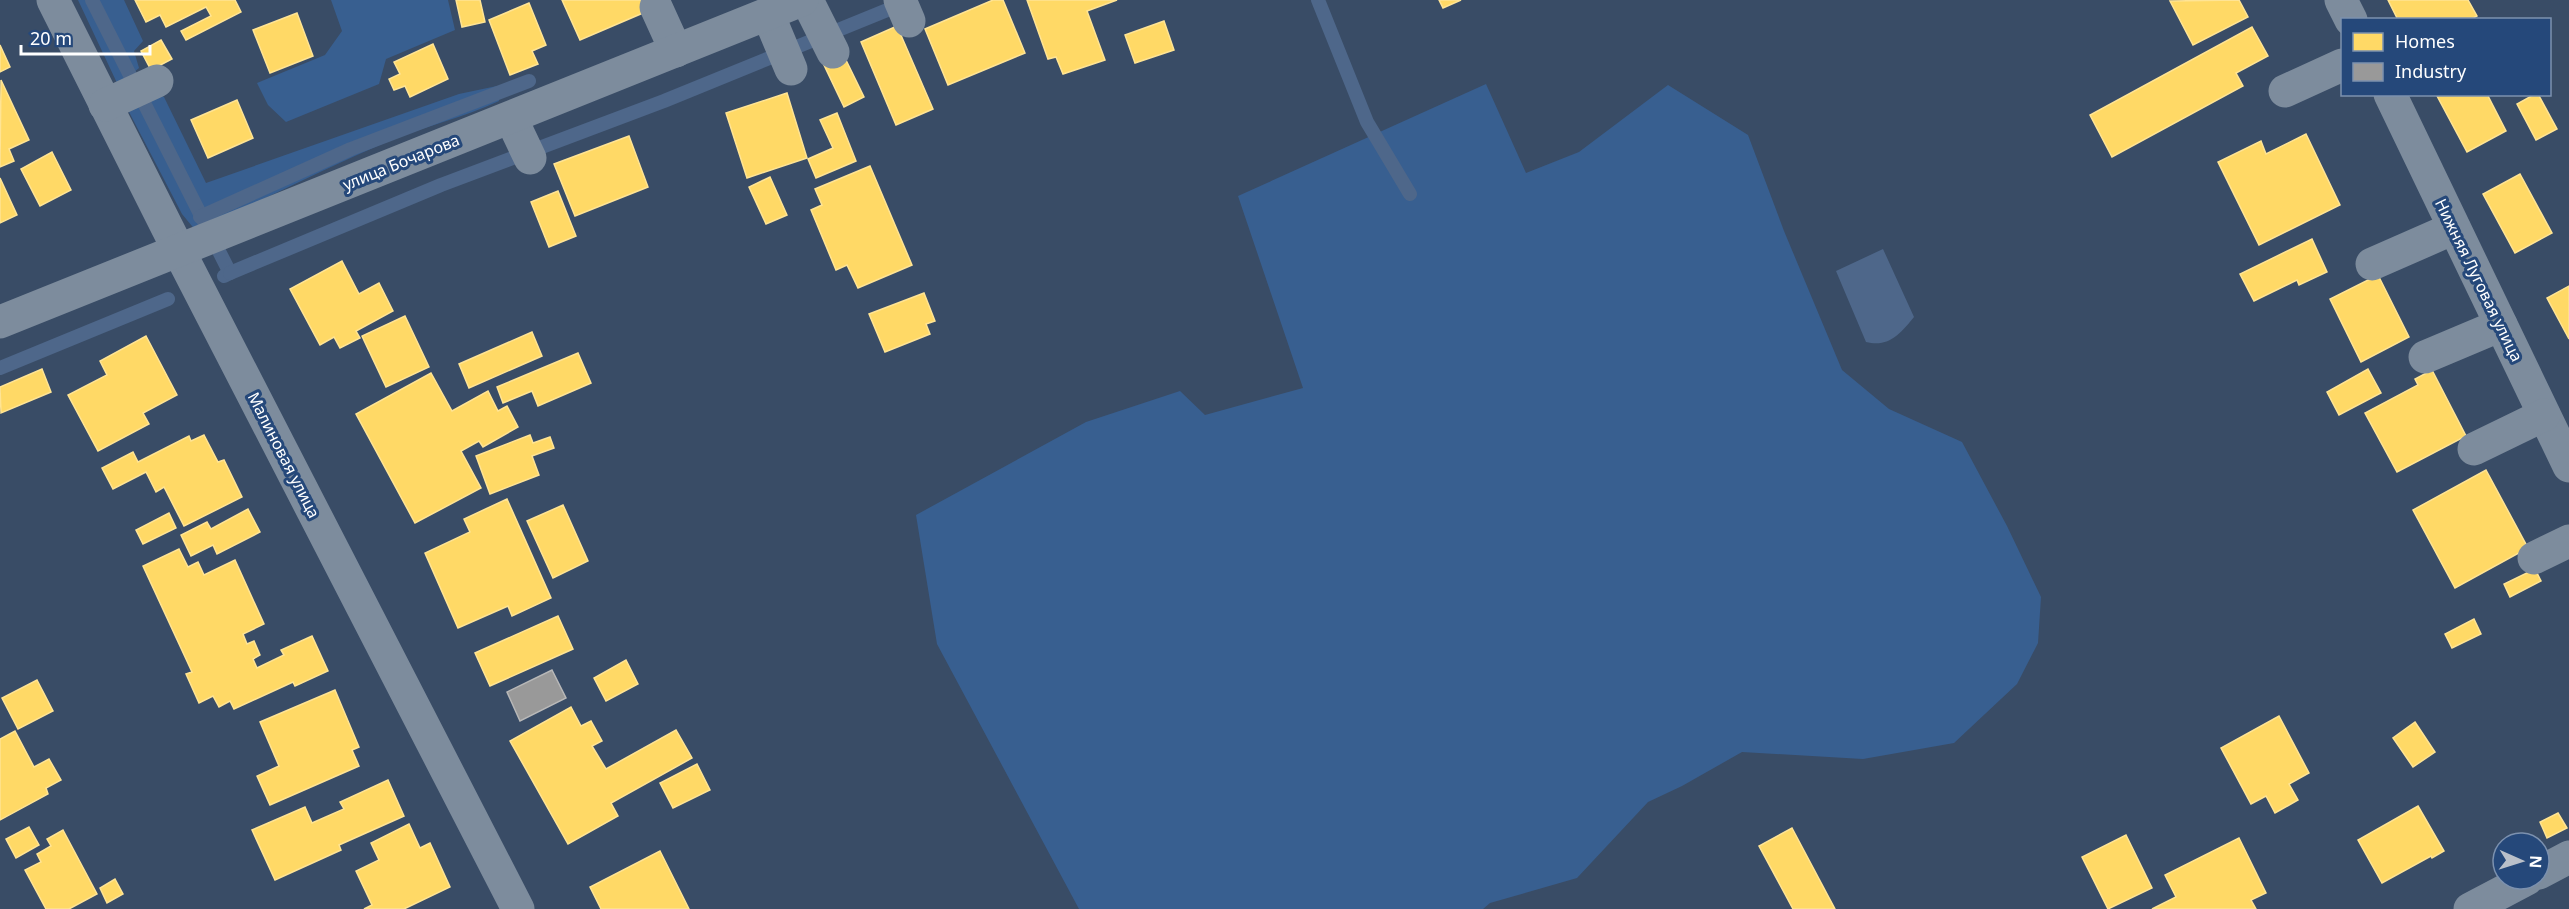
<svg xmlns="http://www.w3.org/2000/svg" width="2569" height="909" font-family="'Noto Sans',sans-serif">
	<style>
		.green { fill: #385f90 }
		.water { fill: #4e678a }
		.homes { fill: #ffd966; stroke: #ffe494; stroke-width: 1.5 }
		.industry { fill: #999; stroke: #b8b8b8; stroke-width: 1.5 }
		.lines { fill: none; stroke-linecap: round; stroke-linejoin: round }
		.stream { stroke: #4e678a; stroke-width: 14 }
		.minor { stroke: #7d8c9d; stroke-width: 33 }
		.labels { text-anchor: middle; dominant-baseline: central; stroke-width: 6; stroke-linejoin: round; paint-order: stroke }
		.street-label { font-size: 16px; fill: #fff; stroke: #25487a }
	</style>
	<rect width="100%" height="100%" fill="#394c66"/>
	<g class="green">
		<path d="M 78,0 L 124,0 L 143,41 L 134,51 L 139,68 L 122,82 L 117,83 Z"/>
		<path d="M 331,0 L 448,0 L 455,30 L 386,59 L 379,84 L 286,122 L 268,105 L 257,83 L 325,55 L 342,31 Z"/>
		<path d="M 1486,84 L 1526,173 L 1579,152 L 1668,85 L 1748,135 L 1784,231 L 1842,370 L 1889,409 L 1962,442 L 2007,526 L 2041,597 L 2038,643 L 2017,684 L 1954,743 L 1863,759 L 1742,752 L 1682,786 L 1648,802 L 1577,878 L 1490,903 L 1483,909 L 1079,909 L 937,644 L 916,515 L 1086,422 L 1180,391 L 1205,415 L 1303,388 L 1238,196 Z"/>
		<path d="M 497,86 L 499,101 C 464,117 427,126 391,140 C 325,168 261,201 196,231 L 182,214 L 128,110 L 157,94 L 164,97 L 206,183 L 459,94 Z"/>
	</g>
	<path class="water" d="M 1883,249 L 1914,317 C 1901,333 1889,348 1866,342 L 1836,271 Z"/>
	<g class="homes">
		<path d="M 135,0 L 235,0 L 241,12 L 186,40 L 181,31 L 211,16 L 206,7 L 166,27 L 160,15 L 146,22 Z"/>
		<path d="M 456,0 L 480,0 L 485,22 L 462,27 Z"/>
		<path d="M 562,0 L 646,0 L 650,10 L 580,40 Z"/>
		<path d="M 993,0 L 1003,0 L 1025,53 L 948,85 L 925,29 Z"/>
		<path d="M 1027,0 L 1117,0 L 1087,11 L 1105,60 L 1063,74 L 1056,57 L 1048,59 Z"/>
		<path d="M 1439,0 L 1461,0 L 1443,8 Z"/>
		<path d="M 2239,0 L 2248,17 L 2193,45 L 2170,1 Z"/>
		<path d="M 2388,0 L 2468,0 L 2477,16 L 2470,20 L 2398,20 Z"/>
		<path d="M 529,3 L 546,45 L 532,51 L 538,64 L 510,75 L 489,20 Z"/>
		<path d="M 297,13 L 313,56 L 270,73 L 253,30 Z"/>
		<path d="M 1164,21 L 1174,50 L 1135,63 L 1125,35 Z"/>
		<path d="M 897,26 L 933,109 L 896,125 L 861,42 Z"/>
		<path d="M 2252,27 L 2268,56 L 2236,73 L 2243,86 L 2112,157 L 2090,115 Z"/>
		<path d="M 161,40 L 172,59 L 151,70 L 141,51 Z"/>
		<path d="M 433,44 L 448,79 L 410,97 L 405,86 L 394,90 L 389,79 L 400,74 L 394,62 Z"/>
		<path d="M 0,45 L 10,67 L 0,72 Z"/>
		<path d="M 844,56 L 864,97 L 844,107 L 824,65 Z"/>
		<path d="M 1,80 L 29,140 L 9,149 L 14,161 L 0,167 Z"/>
		<path d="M 787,93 L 807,158 L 747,178 L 726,113 Z"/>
		<path d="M 2436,94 L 2487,94 L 2506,131 L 2467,152 Z"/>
		<path d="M 2535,94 L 2538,94 L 2557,129 L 2536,140 L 2517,104 Z"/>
		<path d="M 237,100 L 253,138 L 208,158 L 191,120 Z"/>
		<path d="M 837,113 L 856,161 L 816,178 L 808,159 L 833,148 L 820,120 Z"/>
		<path d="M 2306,134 L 2340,205 L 2259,245 L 2218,162 L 2261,141 L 2266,154 Z"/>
		<path d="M 629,136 L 648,187 L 575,216 L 554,164 Z"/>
		<path d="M 52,152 L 71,190 L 40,206 L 21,169 Z"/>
		<path d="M 870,166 L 912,265 L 858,288 L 847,265 L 836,270 L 811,210 L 822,205 L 815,189 Z"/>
		<path d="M 2520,174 L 2552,233 L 2515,253 L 2483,194 Z"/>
		<path d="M 770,177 L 787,215 L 766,224 L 749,187 Z"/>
		<path d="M 0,178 L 17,215 L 0,223 Z"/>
		<path d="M 558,191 L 576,236 L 549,247 L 531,202 Z"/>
		<path d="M 2312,239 L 2327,272 L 2299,285 L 2297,280 L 2254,301 L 2240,274 Z"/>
		<path d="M 342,261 L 359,294 L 379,283 L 393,311 L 356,331 L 360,338 L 340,348 L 334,337 L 320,345 L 290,289 Z"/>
		<path d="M 2378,275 L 2409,337 L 2361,362 L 2330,299 Z"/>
		<path d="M 2569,286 L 2569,339 L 2547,298 Z"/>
		<path d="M 924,293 L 935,321 L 926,324 L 930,334 L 885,352 L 869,314 Z"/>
		<path d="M 405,316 L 429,367 L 386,387 L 362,336 Z"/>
		<path d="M 532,332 L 542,356 L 469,388 L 459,364 Z"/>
		<path d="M 146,336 L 177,395 L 143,413 L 149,424 L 98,451 L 68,395 L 107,375 L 100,361 Z"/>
		<path d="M 578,353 L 591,383 L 538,406 L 532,391 L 503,403 L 497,387 Z"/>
		<path d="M 42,369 L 51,392 L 1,413 L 0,387 Z"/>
		<path d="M 2368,369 L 2381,393 L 2339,415 L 2327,392 Z"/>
		<path d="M 2432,370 L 2466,436 L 2397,472 L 2365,413 L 2418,385 L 2415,379 Z"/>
		<path d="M 431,373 L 452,411 L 488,391 L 498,411 L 507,406 L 518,427 L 483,447 L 479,441 L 461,451 L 481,488 L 415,523 L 356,414 Z"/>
		<path d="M 204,435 L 218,462 L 224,460 L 242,497 L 184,526 L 164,487 L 156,492 L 146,472 L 113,489 L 102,468 L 133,452 L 138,462 L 189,436 L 191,441 Z"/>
		<path d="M 530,435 L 533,443 L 550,437 L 554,448 L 532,456 L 539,475 L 490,494 L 476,456 Z"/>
		<path d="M 2486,470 L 2528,548 L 2455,588 L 2413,510 Z"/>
		<path d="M 507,499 L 551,598 L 512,616 L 508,606 L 458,628 L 425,553 L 470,532 L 464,519 Z"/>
		<path d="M 563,505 L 588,561 L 553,578 L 527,521 Z"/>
		<path d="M 248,509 L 260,532 L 217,554 L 213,545 L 191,556 L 181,535 L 207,522 L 211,529 Z"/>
		<path d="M 169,513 L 176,528 L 143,544 L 136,530 Z"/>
		<path d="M 179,549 L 188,567 L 198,562 L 204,575 L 235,560 L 264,624 L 243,634 L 247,644 L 254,641 L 260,655 L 253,659 L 257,668 L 284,655 L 281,650 L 312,636 L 328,671 L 295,686 L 293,682 L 234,709 L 230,701 L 219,707 L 213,696 L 199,703 L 186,674 L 192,672 L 143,566 Z"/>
		<path d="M 2535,569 L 2541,581 L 2510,597 L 2504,584 Z"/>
		<path d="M 558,616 L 573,649 L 490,686 L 475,653 Z"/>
		<path d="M 2474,619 L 2481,634 L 2452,648 L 2445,634 Z"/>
		<path d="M 626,660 L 638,684 L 606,701 L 594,678 Z"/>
		<path d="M 37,680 L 53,711 L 18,729 L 2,698 Z"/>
		<path d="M 335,690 L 359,747 L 352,750 L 359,766 L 270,805 L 257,776 L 279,766 L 260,722 Z"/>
		<path d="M 571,707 L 581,726 L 591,721 L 602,741 L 592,746 L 606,769 L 676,730 L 692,758 L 611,803 L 618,816 L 568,844 L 510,741 Z"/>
		<path d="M 2279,716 L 2309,773 L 2289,784 L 2298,800 L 2275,813 L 2266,796 L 2251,804 L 2221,748 Z"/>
		<path d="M 2415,722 L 2435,752 L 2413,767 L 2393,738 Z"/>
		<path d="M 15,731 L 34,767 L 49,759 L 61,780 L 46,788 L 48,794 L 0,820 L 0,739 Z"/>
		<path d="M 697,764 L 710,790 L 673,808 L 660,783 Z"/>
		<path d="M 388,780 L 404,816 L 339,845 L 341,850 L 275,880 L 252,830 L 305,807 L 312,823 L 344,809 L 340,802 Z"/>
		<path d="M 2418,806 L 2444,851 L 2432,858 L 2431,856 L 2382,883 L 2358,840 Z"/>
		<path d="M 2558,813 L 2567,828 L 2547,838 L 2540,822 Z"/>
		<path d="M 409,824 L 420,848 L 430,843 L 450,887 L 404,909 L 364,909 L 372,905 L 356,871 L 379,860 L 371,843 Z"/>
		<path d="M 29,827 L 39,845 L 16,858 L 6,839 Z"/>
		<path d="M 1792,828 L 1835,909 L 1793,909 L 1759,846 Z"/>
		<path d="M 63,830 L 97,894 L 69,909 L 46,909 L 25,870 L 41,862 L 37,854 L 51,846 L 47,839 Z"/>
		<path d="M 2126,835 L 2152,888 L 2108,909 L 2082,857 Z"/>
		<path d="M 2239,838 L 2266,893 L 2251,900 L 2256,909 L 2152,909 L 2176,897 L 2165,875 Z"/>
		<path d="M 660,851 L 689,909 L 601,909 L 590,887 Z"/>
		<path d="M 115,879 L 123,894 L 107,903 L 100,888 Z"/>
	</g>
	<path class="industry" d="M 552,670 L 566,698 L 520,721 L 507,692 Z"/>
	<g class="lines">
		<g class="stream">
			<path d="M 92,0 L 230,273 L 224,276"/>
			<path d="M 1318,0 L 1367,122 L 1410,194"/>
			<path d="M 200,217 L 351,149 L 529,81"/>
			<path d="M 230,273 L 441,185 L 664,101 L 902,4"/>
			<path d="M 0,368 L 168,299"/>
		</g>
		<g class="minor">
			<path d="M 53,0 L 179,251 L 518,909"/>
			<path d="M 807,0 L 833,52"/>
			<path d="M 900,0 L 909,21"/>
			<path d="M 2341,0 L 2351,20"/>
			<path d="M 656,7 L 676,51"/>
			<path d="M 768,14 L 791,69"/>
			<path d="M 2285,91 L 2342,65"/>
			<path d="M 2390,94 L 2569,466"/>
			<path d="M 105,105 L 157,81"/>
			<path d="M 511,118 L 530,158"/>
			<path d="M 2372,264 L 2454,228"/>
			<path d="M 0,322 L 802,0"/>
			<path d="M 2425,357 L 2501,325"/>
			<path d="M 2474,449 L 2544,415"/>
			<path d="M 2534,558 L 2569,541"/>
			<path d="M 2539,873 L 2569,857"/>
			<path d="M 2470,909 L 2527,879"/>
		</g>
	</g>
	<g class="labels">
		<g class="street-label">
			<text transform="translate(401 162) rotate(-22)">улица Бочарова</text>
			<text transform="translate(2479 280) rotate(64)">Нижняя Луговая улица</text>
			<text transform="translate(284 455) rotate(63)">Малиновая улица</text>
		</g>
	</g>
	<rect x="2341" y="18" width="210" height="78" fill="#25487a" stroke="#7c91af" stroke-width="1.5"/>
	<rect x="2353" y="33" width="30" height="18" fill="#ffd966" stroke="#7c91af" stroke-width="1.5"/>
	<text x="2395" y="48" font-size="18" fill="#ffffff">Homes</text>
	<rect x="2353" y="63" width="30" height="18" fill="#999999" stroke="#7c91af" stroke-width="1.5"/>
	<text x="2395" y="78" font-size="18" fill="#ffffff">Industry</text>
	<g transform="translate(2521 861) rotate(93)"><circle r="28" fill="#25487a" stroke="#7c91af" stroke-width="1.5"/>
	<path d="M0-4.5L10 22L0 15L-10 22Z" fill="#bac0c9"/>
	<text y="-9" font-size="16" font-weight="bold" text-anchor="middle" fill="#ffffff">N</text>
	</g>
	<path d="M21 45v9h129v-9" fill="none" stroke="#ffffff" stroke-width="3"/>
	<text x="30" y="45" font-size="18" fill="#ffffff" stroke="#25487a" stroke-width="4.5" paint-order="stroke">20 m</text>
</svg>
